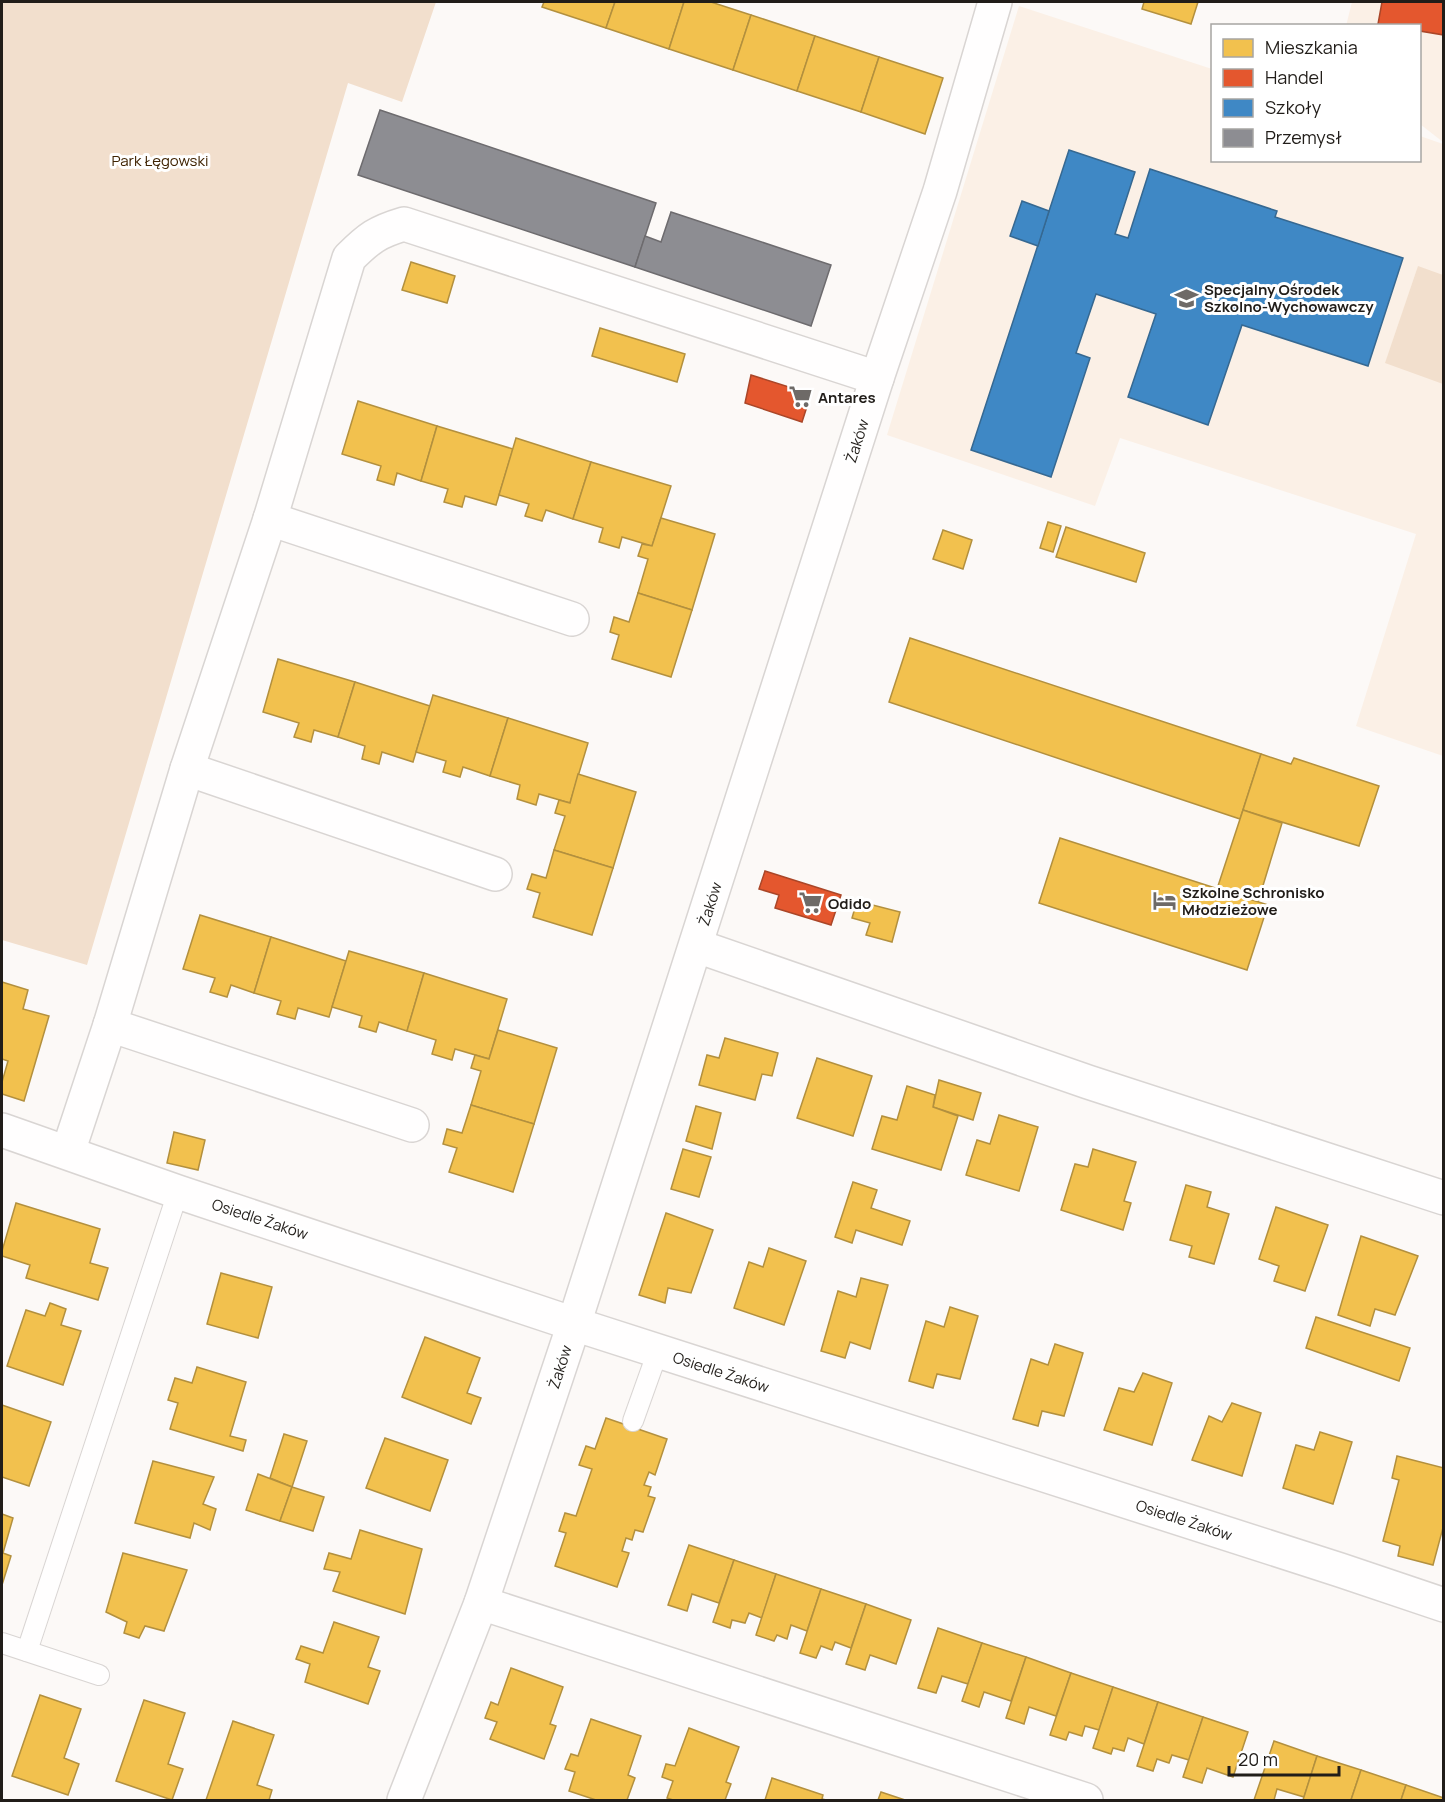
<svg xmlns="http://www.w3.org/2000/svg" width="1445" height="1802" font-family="Manrope,sans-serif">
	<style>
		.built { fill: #fbf0e6 }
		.green { fill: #f2dfcd }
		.homes { fill: #f2c14e; stroke: #b3903e; stroke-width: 1.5 }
		.shops { fill: #e4572e; stroke: #aa4628; stroke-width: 1.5 }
		.schools { fill: #3f88c5; stroke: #366891; stroke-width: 1.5 }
		.industry { fill: #8d8d92; stroke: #6d6b6e; stroke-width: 1.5 }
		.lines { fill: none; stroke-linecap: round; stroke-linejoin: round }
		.lane-casing { stroke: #d9d5d3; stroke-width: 22 }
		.street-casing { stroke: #d9d5d3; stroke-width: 36 }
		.lane { stroke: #fffefe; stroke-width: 20 }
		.street { stroke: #fffefe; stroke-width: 33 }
		.labels { text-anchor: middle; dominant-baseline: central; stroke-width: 6; stroke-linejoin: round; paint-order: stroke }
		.park-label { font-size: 15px; fill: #3f2302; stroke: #fff }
		.poi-label { font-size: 15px; font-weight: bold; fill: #211d19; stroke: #fff; text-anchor: start }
		.street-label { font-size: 15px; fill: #211d19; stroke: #fff }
	</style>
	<rect width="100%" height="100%" fill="#fcf9f7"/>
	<g class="built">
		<path d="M 1352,2 L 1443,2 L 1443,142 L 1420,124 L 1420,26 L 1346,26 Z"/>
		<path d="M 1019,6 L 1212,69 L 1212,160 L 1420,160 L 1420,136 L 1443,144 L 1443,756 L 1356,726 L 1416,534 L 1120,438 L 1095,506 L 887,435 Z"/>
	</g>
	<g class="green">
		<path d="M 2,2 L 436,2 L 402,102 L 348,83 L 87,965 L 2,940 Z"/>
		<path d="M 1418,266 L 1443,275 L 1443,384 L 1385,363 Z"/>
	</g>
	<g class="homes">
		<path d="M 544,2 L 615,2 L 606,28 L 542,7 Z"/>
		<path d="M 615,2 L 684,2 L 669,49 L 606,28 Z"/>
		<path d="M 684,2 L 711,2 L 751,15 L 733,70 L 669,49 Z"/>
		<path d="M 1144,2 L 1198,2 L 1191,24 L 1142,9 Z"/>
		<path d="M 751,15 L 815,36 L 797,91 L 733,70 Z"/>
		<path d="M 815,36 L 879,57 L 861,112 L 797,91 Z"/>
		<path d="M 879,57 L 943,78 L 925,134 L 861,112 Z"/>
		<path d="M 411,262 L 455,276 L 447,303 L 402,290 Z"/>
		<path d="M 600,328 L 685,354 L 677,382 L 592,356 Z"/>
		<path d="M 358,401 L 437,426 L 421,481 L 397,473 L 394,485 L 377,480 L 381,466 L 342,454 Z"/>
		<path d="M 437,426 L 513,449 L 496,505 L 465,496 L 462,507 L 444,502 L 448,489 L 421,481 Z"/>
		<path d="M 516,438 L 591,462 L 573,519 L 546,510 L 542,521 L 525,516 L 529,504 L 499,495 Z"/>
		<path d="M 591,462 L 671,486 L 652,546 L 622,537 L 619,548 L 599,542 L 603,528 L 573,519 Z"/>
		<path d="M 661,518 L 715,534 L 692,610 L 638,593 L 648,559 L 638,556 L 642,544 L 652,546 Z"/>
		<path d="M 1048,522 L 1061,526 L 1053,552 L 1040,548 Z"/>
		<path d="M 1066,527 L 1145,553 L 1136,582 L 1056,557 Z"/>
		<path d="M 943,530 L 972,540 L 963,569 L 933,559 Z"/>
		<path d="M 638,593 L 692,610 L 671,677 L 612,659 L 619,635 L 610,632 L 614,617 L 629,622 Z"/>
		<path d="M 910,638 L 1261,754 L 1240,819 L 889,702 Z"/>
		<path d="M 278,659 L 355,682 L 338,737 L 314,730 L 311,742 L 294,737 L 299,723 L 263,712 Z"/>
		<path d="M 355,682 L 430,706 L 413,762 L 382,752 L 379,764 L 362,759 L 365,746 L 338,737 Z"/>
		<path d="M 433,695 L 508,718 L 490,776 L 463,767 L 460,777 L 443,772 L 446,761 L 416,752 Z"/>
		<path d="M 508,718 L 588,743 L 570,803 L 539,794 L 536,805 L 517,799 L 520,785 L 490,776 Z"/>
		<path d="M 1261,754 L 1291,764 L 1294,758 L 1379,786 L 1359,846 L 1243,810 Z"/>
		<path d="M 578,774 L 636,792 L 613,868 L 554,850 L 565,816 L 555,813 L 559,800 L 570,803 Z"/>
		<path d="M 1243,810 L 1282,823 L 1258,902 L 1217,889 Z"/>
		<path d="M 1060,838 L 1268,905 L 1247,970 L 1039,903 Z"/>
		<path d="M 554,850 L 613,868 L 592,935 L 533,917 L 540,893 L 527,889 L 532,874 L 546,878 Z"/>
		<path d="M 857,901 L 900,912 L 892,942 L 866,935 L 870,923 L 852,918 Z"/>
		<path d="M 200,915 L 271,937 L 254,993 L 231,985 L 227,997 L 210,992 L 215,978 L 183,969 Z"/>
		<path d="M 271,937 L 346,961 L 329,1017 L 298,1008 L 295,1019 L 277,1014 L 281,1001 L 254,993 Z"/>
		<path d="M 349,951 L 424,973 L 407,1031 L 379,1022 L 376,1032 L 359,1027 L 362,1016 L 332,1007 Z"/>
		<path d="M 424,973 L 507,999 L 489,1059 L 455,1049 L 452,1060 L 432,1054 L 436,1040 L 407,1031 Z"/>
		<path d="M 2,982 L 28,990 L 23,1009 L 49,1016 L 24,1101 L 2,1094 L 2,1082 L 8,1061 L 2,1059 Z"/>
		<path d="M 498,1030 L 557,1048 L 534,1124 L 471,1105 L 481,1071 L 471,1068 L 475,1055 L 489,1059 Z"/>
		<path d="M 725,1038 L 778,1053 L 772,1076 L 762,1074 L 755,1100 L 699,1085 L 707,1055 L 719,1058 Z"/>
		<path d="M 817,1058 L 872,1076 L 853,1136 L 797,1118 Z"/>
		<path d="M 939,1080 L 981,1093 L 973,1120 L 933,1107 Z"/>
		<path d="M 907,1086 L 935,1095 L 933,1107 L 958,1116 L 941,1170 L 872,1149 L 882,1116 L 897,1120 Z"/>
		<path d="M 471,1105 L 534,1124 L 513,1192 L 449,1172 L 457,1148 L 443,1144 L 447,1129 L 462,1133 Z"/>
		<path d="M 696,1106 L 721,1113 L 712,1149 L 686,1141 Z"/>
		<path d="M 999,1115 L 1038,1127 L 1019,1191 L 966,1175 L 977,1140 L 990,1144 Z"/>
		<path d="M 174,1132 L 205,1140 L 198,1170 L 167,1163 Z"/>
		<path d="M 683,1149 L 711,1157 L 699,1197 L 671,1189 Z"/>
		<path d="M 1093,1149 L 1136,1162 L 1124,1201 L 1131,1203 L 1123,1230 L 1061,1210 L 1075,1164 L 1088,1167 Z"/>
		<path d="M 853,1182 L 877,1190 L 871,1208 L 910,1221 L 902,1245 L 856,1230 L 852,1243 L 835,1237 Z"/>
		<path d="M 1186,1185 L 1211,1192 L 1207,1207 L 1229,1214 L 1214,1264 L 1189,1257 L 1192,1246 L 1170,1240 Z"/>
		<path d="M 16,1203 L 100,1229 L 90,1263 L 108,1268 L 98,1300 L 26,1278 L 30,1265 L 2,1256 L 2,1251 Z"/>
		<path d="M 1276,1207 L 1328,1225 L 1305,1291 L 1274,1281 L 1279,1266 L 1259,1259 Z"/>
		<path d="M 666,1213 L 713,1230 L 691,1293 L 668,1288 L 665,1303 L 639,1295 Z"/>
		<path d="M 1361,1236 L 1418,1256 L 1395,1315 L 1375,1309 L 1370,1326 L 1338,1315 Z"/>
		<path d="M 769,1248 L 806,1261 L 784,1325 L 734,1308 L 749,1262 L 763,1267 Z"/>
		<path d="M 221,1273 L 272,1287 L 258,1338 L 207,1324 Z"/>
		<path d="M 861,1278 L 888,1285 L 870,1349 L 850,1342 L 845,1358 L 821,1351 L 838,1291 L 856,1297 Z"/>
		<path d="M 50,1303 L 66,1309 L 61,1325 L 81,1331 L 63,1385 L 7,1366 L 26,1310 L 45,1316 Z"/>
		<path d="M 950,1307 L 978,1316 L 960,1379 L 937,1374 L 933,1388 L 909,1381 L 926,1321 L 944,1327 Z"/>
		<path d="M 1316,1317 L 1410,1348 L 1399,1381 L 1306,1348 Z"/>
		<path d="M 425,1337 L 480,1358 L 467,1393 L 481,1398 L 471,1424 L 402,1397 Z"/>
		<path d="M 1055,1344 L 1083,1353 L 1064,1416 L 1042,1411 L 1038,1426 L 1013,1419 L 1031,1359 L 1048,1365 Z"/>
		<path d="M 197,1367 L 246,1382 L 230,1436 L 246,1440 L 243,1451 L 170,1429 L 178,1403 L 168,1400 L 175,1378 L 192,1383 Z"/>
		<path d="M 1143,1373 L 1172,1383 L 1152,1445 L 1104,1430 L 1119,1388 L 1134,1392 Z"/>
		<path d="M 1232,1403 L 1261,1413 L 1242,1476 L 1192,1460 L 1209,1416 L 1222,1422 Z"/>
		<path d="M 2,1405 L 51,1422 L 29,1486 L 2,1477 Z"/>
		<path d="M 606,1418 L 667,1439 L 655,1475 L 649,1472 L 644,1485 L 651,1487 L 648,1496 L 655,1498 L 643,1532 L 635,1530 L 632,1540 L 626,1538 L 622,1551 L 629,1553 L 617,1587 L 555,1566 L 566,1533 L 559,1531 L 565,1513 L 576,1516 L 592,1469 L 579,1465 L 586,1446 L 595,1449 Z"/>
		<path d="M 1320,1432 L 1352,1442 L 1333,1504 L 1283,1488 L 1296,1445 L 1314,1450 Z"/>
		<path d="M 284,1434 L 307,1441 L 292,1487 L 270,1478 Z"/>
		<path d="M 385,1438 L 448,1460 L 430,1511 L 366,1488 Z"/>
		<path d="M 1397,1456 L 1444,1468 L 1444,1524 L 1433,1565 L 1398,1556 L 1400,1546 L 1383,1541 L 1399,1480 L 1392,1478 Z"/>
		<path d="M 153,1461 L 214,1477 L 203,1504 L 216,1509 L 210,1530 L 194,1523 L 190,1538 L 135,1523 Z"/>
		<path d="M 258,1474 L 292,1487 L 280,1521 L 246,1510 Z"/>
		<path d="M 292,1487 L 324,1497 L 313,1531 L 280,1521 Z"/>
		<path d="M 2,1514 L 13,1518 L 3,1553 L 11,1556 L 2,1585 Z"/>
		<path d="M 360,1530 L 422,1549 L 405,1614 L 333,1591 L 340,1572 L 324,1569 L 329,1553 L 351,1559 Z"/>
		<path d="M 689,1545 L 734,1560 L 719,1603 L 692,1594 L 687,1611 L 668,1605 Z"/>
		<path d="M 123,1553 L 187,1570 L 164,1631 L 145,1626 L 139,1638 L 124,1633 L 127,1622 L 106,1612 Z"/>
		<path d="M 734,1560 L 776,1574 L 762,1618 L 749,1613 L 745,1623 L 732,1620 L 730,1628 L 713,1622 Z"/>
		<path d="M 776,1574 L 821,1589 L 807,1631 L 791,1625 L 787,1639 L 777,1635 L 774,1641 L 756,1635 Z"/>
		<path d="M 821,1589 L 866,1604 L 851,1648 L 835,1642 L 832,1650 L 821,1646 L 816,1658 L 800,1653 Z"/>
		<path d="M 866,1604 L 911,1620 L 896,1664 L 870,1655 L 865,1670 L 846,1664 Z"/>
		<path d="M 334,1622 L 379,1637 L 368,1667 L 380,1671 L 368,1704 L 305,1682 L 310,1664 L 296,1659 L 301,1646 L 323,1653 Z"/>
		<path d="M 938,1628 L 982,1643 L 968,1684 L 942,1676 L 936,1693 L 918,1688 Z"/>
		<path d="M 982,1643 L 1026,1657 L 1011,1701 L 984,1692 L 979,1707 L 962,1701 Z"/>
		<path d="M 1026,1657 L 1071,1673 L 1056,1716 L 1029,1707 L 1024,1724 L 1006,1718 Z"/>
		<path d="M 511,1668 L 563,1687 L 550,1724 L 556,1726 L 544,1759 L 490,1739 L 497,1722 L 485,1718 L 491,1702 L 498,1705 Z"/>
		<path d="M 1071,1673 L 1113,1687 L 1099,1730 L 1085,1726 L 1082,1736 L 1069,1732 L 1066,1740 L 1050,1735 Z"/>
		<path d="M 1113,1687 L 1158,1702 L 1144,1744 L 1128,1738 L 1124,1751 L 1113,1748 L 1111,1754 L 1093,1748 Z"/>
		<path d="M 40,1695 L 81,1709 L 64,1758 L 79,1764 L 68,1795 L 12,1776 Z"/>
		<path d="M 144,1700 L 185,1713 L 168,1764 L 183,1769 L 172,1800 L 116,1781 Z"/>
		<path d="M 1158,1702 L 1203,1717 L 1189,1760 L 1172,1755 L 1169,1763 L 1157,1759 L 1153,1771 L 1137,1766 Z"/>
		<path d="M 1203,1717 L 1248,1732 L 1233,1777 L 1207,1768 L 1202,1783 L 1183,1777 Z"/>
		<path d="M 591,1719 L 641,1736 L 628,1775 L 635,1778 L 627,1800 L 596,1800 L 569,1791 L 575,1772 L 565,1769 L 571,1754 L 578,1756 Z"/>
		<path d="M 233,1721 L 274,1735 L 257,1785 L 272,1790 L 269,1800 L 206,1800 Z"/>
		<path d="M 689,1728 L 739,1747 L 726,1782 L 731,1784 L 725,1800 L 673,1800 L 667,1798 L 673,1781 L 662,1777 L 666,1764 L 675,1766 Z"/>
		<path d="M 1274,1741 L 1317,1756 L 1304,1797 L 1277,1789 L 1274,1800 L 1254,1800 Z"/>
		<path d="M 1317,1756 L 1361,1770 L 1351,1800 L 1303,1800 Z"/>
		<path d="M 1361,1770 L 1406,1785 L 1401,1800 L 1351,1800 Z"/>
		<path d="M 772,1778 L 823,1795 L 822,1799 L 826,1800 L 765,1800 Z"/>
		<path d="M 1406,1785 L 1444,1798 L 1444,1800 L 1401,1800 Z"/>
		<path d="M 881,1792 L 905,1800 L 878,1800 Z"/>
	</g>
	<g class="shops">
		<path d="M 1382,2 L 1444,2 L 1444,35 L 1420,31 L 1420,26 L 1378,24 Z"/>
		<path d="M 751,375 L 811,394 L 802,422 L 745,403 Z"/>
		<path d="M 765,871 L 841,895 L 831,925 L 775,908 L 779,895 L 759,889 Z"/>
	</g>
	<g class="schools">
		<path d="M 1069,150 L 1135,172 L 1115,234 L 1128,238 L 1150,169 L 1277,211 L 1275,217 L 1403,258 L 1368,366 L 1242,325 L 1208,425 L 1128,397 L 1156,314 L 1096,294 L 1076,353 L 1090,358 L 1051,477 L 971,450 Z"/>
		<path d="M 1022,201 L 1049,211 L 1038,246 L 1010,236 Z"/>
	</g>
	<g class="industry">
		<path d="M 380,110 L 656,203 L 635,267 L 358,175 Z"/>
		<path d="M 671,212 L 831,265 L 811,326 L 635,267 L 645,236 L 661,242 Z"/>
	</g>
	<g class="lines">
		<defs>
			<g id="lane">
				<path d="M 633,1421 L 658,1351"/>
				<path d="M 2,1643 L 99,1675"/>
				<path d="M 27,1651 L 178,1192"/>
			</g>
			<g id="street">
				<path d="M 270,519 L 572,619"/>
				<path d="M 187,769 L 495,874"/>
				<path d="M 697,946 L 1088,1082 L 1444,1198"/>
				<path d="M 110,1025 L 412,1125"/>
				<path d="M 2,1130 L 178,1192 L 574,1324 L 1340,1570 L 1444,1605"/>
				<path d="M 68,1152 L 110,1025 L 187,769 L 270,519 L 349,258 C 369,238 377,232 404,224 L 877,378"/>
				<path d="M 481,1603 L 1086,1800"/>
				<path d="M 404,1800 L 481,1603 L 574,1324 L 877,378 L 940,191 L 995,2"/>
			</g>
		</defs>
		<use href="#lane" class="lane-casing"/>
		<use href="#street" class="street-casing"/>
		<use href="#lane" class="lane"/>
		<use href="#street" class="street"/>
	</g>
	<defs>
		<symbol id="school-bare" viewBox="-9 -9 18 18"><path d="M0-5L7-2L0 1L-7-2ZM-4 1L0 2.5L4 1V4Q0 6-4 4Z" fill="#6e6a67" stroke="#fff" stroke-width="2.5" paint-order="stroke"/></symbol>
		<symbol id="supermarket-bare" viewBox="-9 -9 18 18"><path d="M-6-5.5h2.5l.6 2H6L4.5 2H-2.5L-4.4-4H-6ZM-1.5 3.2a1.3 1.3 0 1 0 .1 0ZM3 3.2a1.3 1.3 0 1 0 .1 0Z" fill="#6e6a67" stroke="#fff" stroke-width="2.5" paint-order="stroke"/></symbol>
		<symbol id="hotel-bare" viewBox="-9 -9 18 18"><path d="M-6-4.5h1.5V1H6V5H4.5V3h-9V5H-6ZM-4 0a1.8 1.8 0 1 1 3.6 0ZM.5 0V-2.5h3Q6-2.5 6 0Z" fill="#6e6a67" stroke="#fff" stroke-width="2.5" paint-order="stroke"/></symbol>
	</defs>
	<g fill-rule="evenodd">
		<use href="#school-bare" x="1170" y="282" width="33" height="33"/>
		<use href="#supermarket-bare" x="784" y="380" width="33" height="33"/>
		<use href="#hotel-bare" x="1148" y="884" width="33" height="33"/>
		<use href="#supermarket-bare" x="794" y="886" width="33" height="33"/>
	</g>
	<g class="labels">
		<g class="park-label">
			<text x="160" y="160">Park Łęgowski</text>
		</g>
		<g class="poi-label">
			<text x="1204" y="289">Specjalny Ośrodek<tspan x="1204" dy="17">Szkolno-Wychowawczy</tspan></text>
			<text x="818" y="397">Antares</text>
			<text x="1182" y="892">Szkolne Schronisko<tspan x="1182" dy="17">Młodzieżowe</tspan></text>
			<text x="828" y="903">Odido</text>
		</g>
		<g class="street-label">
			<text transform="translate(857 441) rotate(-72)">Żaków</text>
			<text transform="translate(710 904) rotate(-72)">Żaków</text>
			<text transform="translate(260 1219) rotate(18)">Osiedle Żaków</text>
			<text transform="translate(560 1367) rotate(-72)">Żaków</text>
			<text transform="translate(721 1372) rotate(18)">Osiedle Żaków</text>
			<text transform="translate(1184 1520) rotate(18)">Osiedle Żaków</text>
		</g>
	</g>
	<rect width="1445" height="1802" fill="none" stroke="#211d19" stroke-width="6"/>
	<rect x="1211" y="24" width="210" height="138" fill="#ffffff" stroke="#a6a5a3" stroke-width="1.5"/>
	<rect x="1223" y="39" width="30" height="18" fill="#f2c14e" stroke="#a6a5a3" stroke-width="1.5"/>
	<text x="1265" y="54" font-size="18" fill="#211d19">Mieszkania</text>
	<rect x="1223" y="69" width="30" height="18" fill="#e4572e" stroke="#a6a5a3" stroke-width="1.5"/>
	<text x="1265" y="84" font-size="18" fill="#211d19">Handel</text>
	<rect x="1223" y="99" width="30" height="18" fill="#3f88c5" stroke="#a6a5a3" stroke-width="1.5"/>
	<text x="1265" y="114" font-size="18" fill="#211d19">Szkoły</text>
	<rect x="1223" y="129" width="30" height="18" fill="#8d8d92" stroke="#a6a5a3" stroke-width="1.5"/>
	<text x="1265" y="144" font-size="18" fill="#211d19">Przemysł</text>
	<path d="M1229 1766v9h110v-9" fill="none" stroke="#211d19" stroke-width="3"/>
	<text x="1238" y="1766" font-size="18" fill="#211d19" stroke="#ffffff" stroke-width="4.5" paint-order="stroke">20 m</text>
</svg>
